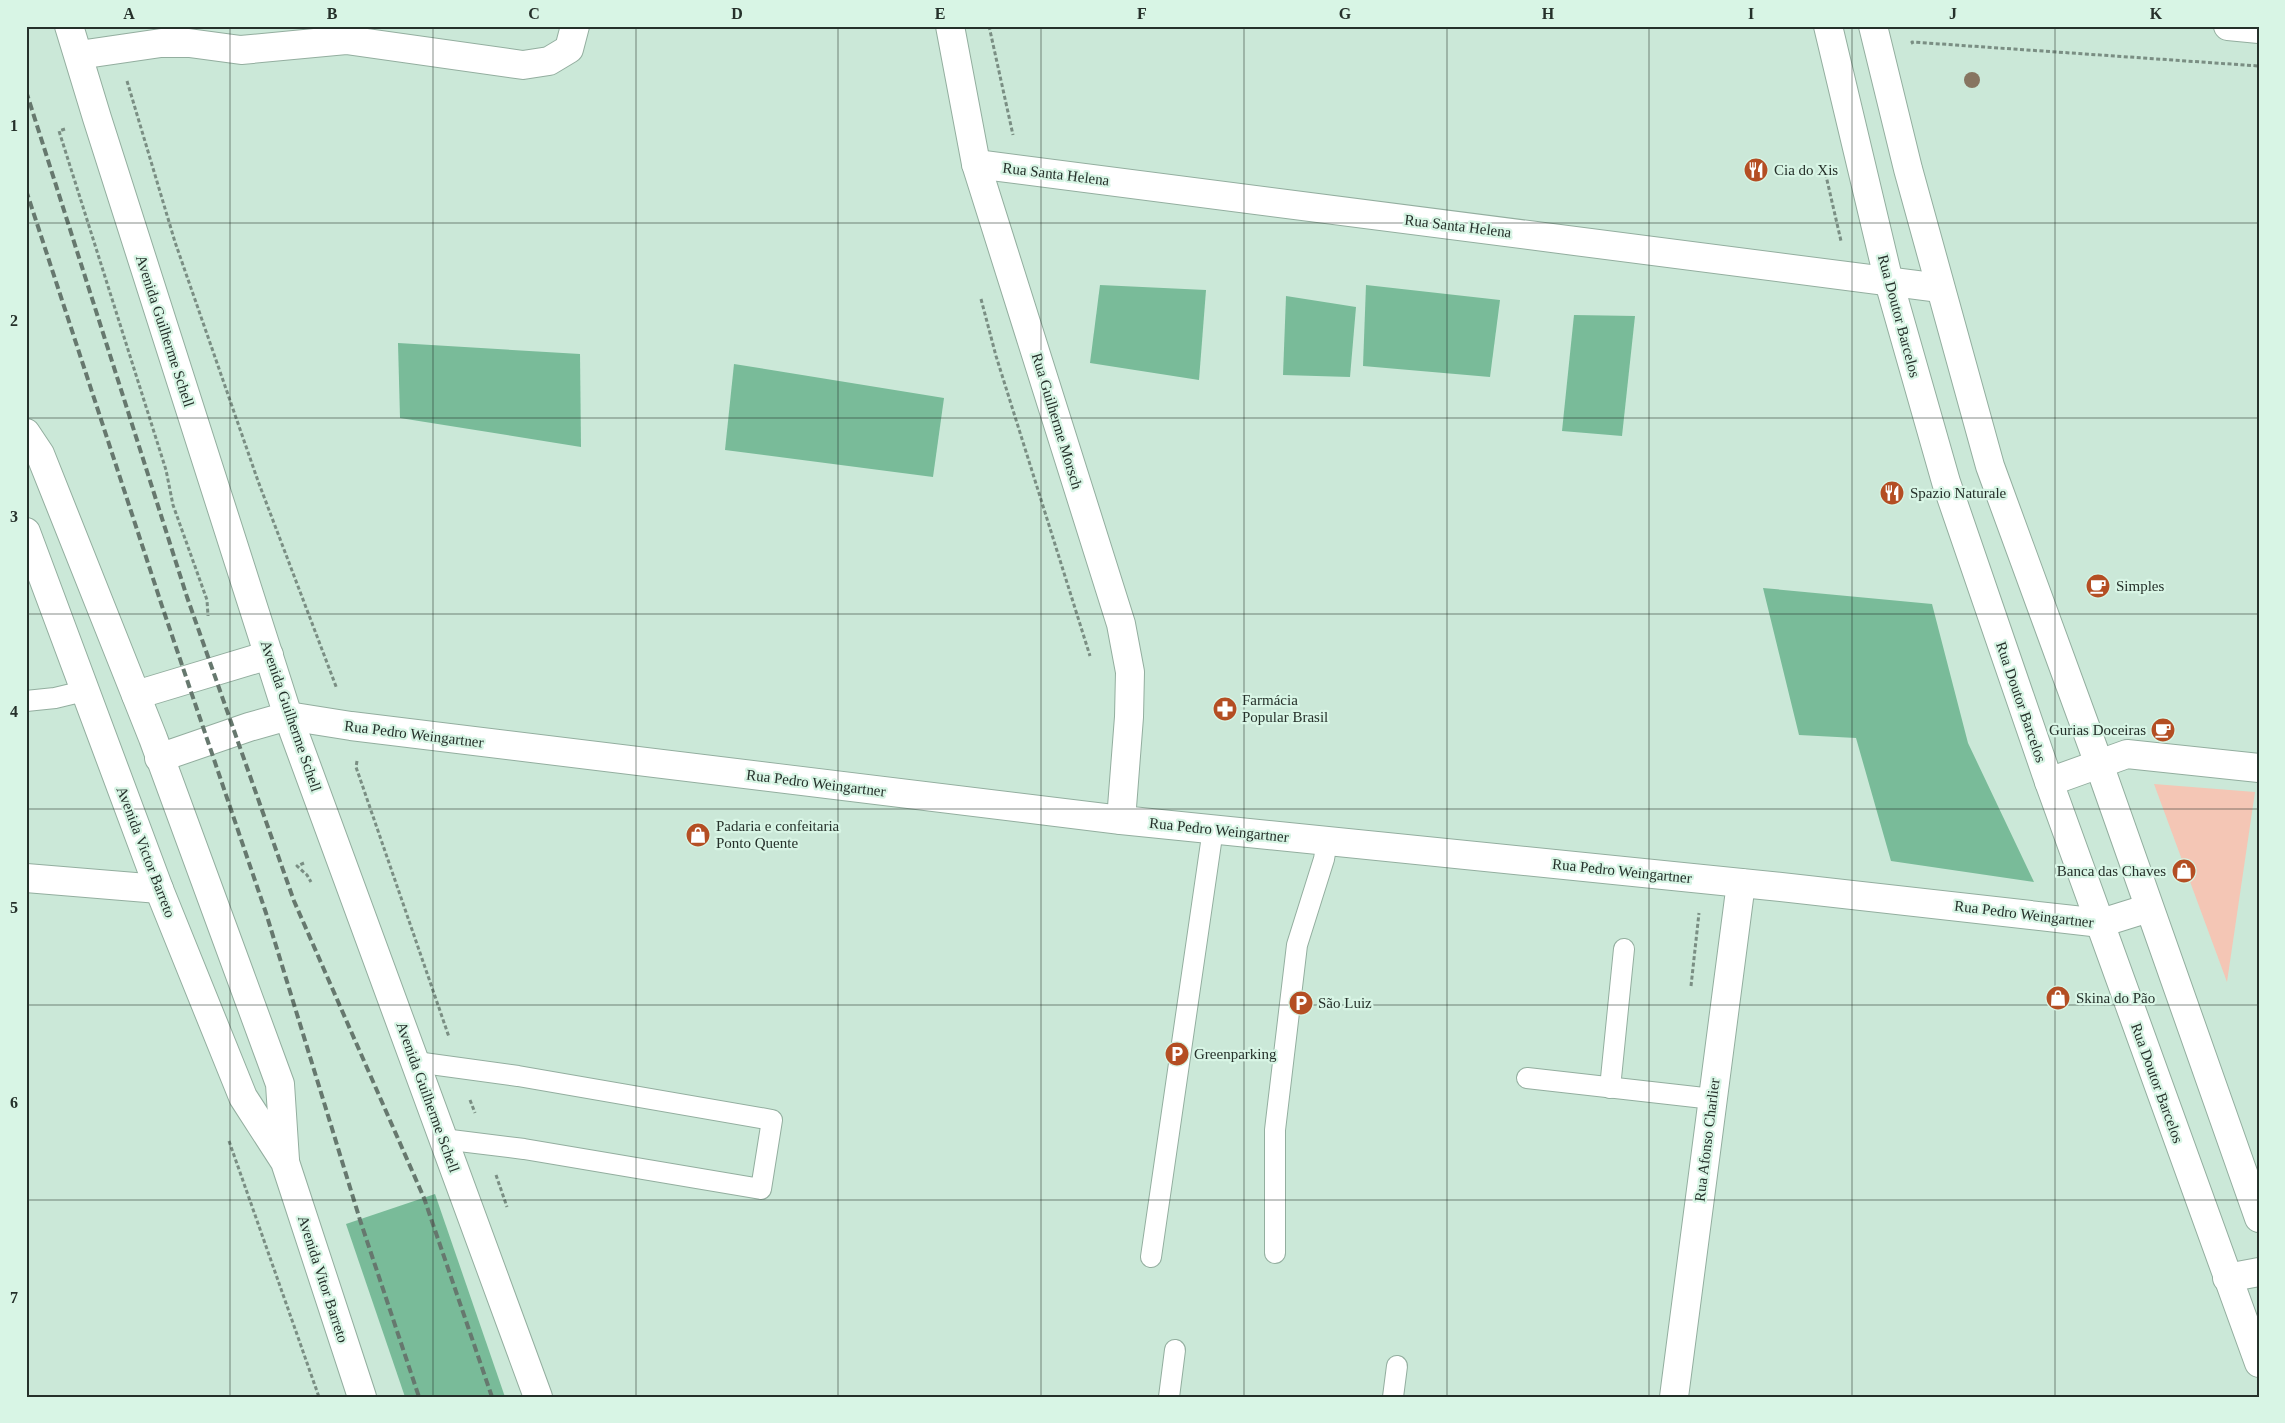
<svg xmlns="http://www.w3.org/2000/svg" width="2285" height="1423" font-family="'Times New Roman',serif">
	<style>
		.green { fill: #f4c6b5 }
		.building { fill: #79bb99 }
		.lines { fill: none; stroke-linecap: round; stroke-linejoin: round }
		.service-casing { stroke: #93ae9f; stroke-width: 22 }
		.minor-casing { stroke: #93ae9f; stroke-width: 30 }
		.secondary-casing { stroke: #93ae9f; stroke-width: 30 }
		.path { stroke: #7a8e83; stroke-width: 3; stroke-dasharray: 4 2.5; stroke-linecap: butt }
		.service { stroke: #fff; stroke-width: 20 }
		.minor { stroke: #fff; stroke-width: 28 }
		.secondary { stroke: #fff; stroke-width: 28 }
		.rail { stroke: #66786e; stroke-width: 4; stroke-dasharray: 8 4; stroke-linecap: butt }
		.tree { fill: #877561 }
		.grid { fill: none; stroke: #25302a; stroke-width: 1; stroke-opacity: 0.55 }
		.labels { text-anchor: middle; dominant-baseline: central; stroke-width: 4.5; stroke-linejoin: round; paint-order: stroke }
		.poi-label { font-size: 15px; fill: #25302a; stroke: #d8f5e5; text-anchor: start }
		.street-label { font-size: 15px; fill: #25302a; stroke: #d8f5e5 }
		.neatline { fill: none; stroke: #25302a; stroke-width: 2 }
		.grid-label { font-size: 16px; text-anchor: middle; font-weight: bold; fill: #25302a }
	</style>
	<rect width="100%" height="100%" fill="#cbe8d8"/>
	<path class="green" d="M 2154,784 L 2255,792 L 2227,982 Z"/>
	<g class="building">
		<path d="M 1100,285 L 1206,290 L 1199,380 L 1090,363 Z"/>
		<path d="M 1366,285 L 1500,300 L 1490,377 L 1363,366 Z"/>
		<path d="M 1286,296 L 1356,307 L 1350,377 L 1283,375 Z"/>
		<path d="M 1574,315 L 1635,316 L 1622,436 L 1562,431 Z"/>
		<path d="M 398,343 L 580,354 L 581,447 L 400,418 Z"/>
		<path d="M 734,364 L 944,398 L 933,477 L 725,450 Z"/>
		<path d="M 1763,588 L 1932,604 L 1968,743 L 2034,882 L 1891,861 L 1856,738 L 1799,735 Z"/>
		<path d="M 435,1194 L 505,1397 L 405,1397 L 346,1224 Z"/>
	</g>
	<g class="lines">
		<defs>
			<g id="service">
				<path d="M 26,701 L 55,698 L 84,691"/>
				<path d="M 416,1062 L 518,1076 L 772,1120 L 761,1189 L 524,1149 L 443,1139"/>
				<path d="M 1527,1078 L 1713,1099"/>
				<path d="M 1610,1088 L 1624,949"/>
				<path d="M 1275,1253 L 1275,1130 L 1297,945 L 1324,859 L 1327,841"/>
				<path d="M 1151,1257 L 1213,829"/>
				<path d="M 1169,1397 L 1175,1350"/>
				<path d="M 1393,1397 L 1397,1366"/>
			</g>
			<g id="minor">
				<path d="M 950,26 L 976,164 L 1121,624 L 1130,672 L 1129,717 L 1121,820"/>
				<path d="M 2228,26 L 2259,29"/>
				<path d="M 79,55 L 161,43 L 189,43 L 241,50 L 346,40 L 523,65 L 549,61 L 569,49 L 575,26"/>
				<path d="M 976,164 L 1940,288"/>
				<path d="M 288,716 L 351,726 L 1121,820 L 1781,887 L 2101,923 L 2149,908"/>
				<path d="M 2049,782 L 2127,754 L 2259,768"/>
				<path d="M 26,878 L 159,889"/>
				<path d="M 2227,1278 L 2259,1272"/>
				<path d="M 1674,1397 L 1741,883"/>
			</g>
			<g id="secondary">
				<path d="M 69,26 L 97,118 L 288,716 L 538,1397"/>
				<path d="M 1828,26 L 1889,282 L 1946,482 L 2049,782 L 2259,1363"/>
				<path d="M 1873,26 L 1908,169 L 1990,466 L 2099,764 L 2259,1218"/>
				<path d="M 26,433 L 40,454 L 153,738 L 280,1084 L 285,1160"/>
				<path d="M 26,532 L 159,889 L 243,1097 L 285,1162 L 362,1397"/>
				<path d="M 136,695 L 269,655"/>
				<path d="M 159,758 L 249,727 L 288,716"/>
			</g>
		</defs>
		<use href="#service" class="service-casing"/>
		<use href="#minor" class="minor-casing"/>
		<use href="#secondary" class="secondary-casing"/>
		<g class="path">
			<path d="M 989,26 L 1013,135"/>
			<path d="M 1913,44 L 1912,42 L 2259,66"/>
			<path d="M 127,81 L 175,242 L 258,481 L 337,689"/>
			<path d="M 65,129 L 59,131 L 166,470 L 173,505 L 207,600 L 208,616"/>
			<path d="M 1824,167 L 1841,241"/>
			<path d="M 981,299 L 996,356 L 1090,656"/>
			<path d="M 357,761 L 356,767 L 449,1037"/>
			<path d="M 304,863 L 297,866 L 307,875 L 311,882"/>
			<path d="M 1691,986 L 1699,913"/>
			<path d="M 470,1100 L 475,1113"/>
			<path d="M 229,1141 L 319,1397"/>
			<path d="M 496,1175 L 507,1207"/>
		</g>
		<use href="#service" class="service"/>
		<use href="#minor" class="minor"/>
		<use href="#secondary" class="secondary"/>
		<g class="rail">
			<path d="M 26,91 L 187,597 L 294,901 L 424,1198 L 492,1397"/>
			<path d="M 26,190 L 162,606 L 266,913 L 360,1220 L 419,1397"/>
		</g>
	</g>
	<circle class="tree" cx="1972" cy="80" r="8"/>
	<path class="grid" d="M 230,26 L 230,1397M 433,26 L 433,1397M 636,26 L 636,1397M 838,26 L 838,1397M 1041,26 L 1041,1397M 1244,26 L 1244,1397M 1447,26 L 1447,1397M 1649,26 L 1649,1397M 1852,26 L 1852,1397M 2055,26 L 2055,1397M 26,223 L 2259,223M 26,418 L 2259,418M 26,614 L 2259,614M 26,809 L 2259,809M 26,1005 L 2259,1005M 26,1200 L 2259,1200"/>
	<defs>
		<symbol id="restaurant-disc" viewBox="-11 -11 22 22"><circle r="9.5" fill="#b44e23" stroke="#d8f5e5"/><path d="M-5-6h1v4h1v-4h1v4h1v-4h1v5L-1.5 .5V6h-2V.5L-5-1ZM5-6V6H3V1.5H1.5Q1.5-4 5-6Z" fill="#fff"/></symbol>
		<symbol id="cafe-disc" viewBox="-11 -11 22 22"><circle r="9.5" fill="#b44e23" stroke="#d8f5e5"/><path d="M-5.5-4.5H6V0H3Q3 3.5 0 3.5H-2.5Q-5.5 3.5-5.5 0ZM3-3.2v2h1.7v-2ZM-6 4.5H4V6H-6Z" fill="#fff"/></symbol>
		<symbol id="pharmacy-disc" viewBox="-11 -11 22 22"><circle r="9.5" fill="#b44e23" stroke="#d8f5e5"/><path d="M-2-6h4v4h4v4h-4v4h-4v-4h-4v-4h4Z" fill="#fff"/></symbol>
		<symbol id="shop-disc" viewBox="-11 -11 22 22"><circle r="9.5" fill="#b44e23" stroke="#d8f5e5"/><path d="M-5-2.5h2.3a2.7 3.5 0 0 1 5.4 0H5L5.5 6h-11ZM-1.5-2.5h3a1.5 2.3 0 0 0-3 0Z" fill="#fff"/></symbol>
		<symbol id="parking-disc" viewBox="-11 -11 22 22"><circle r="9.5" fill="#b44e23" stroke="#d8f5e5"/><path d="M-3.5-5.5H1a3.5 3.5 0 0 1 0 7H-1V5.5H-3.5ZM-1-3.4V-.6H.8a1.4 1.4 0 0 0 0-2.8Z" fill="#fff"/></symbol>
	</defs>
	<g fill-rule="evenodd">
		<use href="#restaurant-disc" x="1742" y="156" width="28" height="28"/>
		<use href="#restaurant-disc" x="1878" y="479" width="28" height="28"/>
		<use href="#cafe-disc" x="2084" y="572" width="28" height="28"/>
		<use href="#pharmacy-disc" x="1211" y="695" width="28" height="28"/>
		<use href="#cafe-disc" x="2149" y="716" width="28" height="28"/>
		<use href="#shop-disc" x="684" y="821" width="28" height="28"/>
		<use href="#shop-disc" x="2170" y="857" width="28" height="28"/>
		<use href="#shop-disc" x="2044" y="984" width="28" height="28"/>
		<use href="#parking-disc" x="1287" y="989" width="28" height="28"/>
		<use href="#parking-disc" x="1163" y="1040" width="28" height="28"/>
	</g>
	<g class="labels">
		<g class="poi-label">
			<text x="1774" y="170">Cia do Xis</text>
			<text x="1910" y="493">Spazio Naturale</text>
			<text x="2116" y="586">Simples</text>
			<text x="1242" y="700">Farmácia<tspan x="1242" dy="17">Popular Brasil</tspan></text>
			<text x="2146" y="730" text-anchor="end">Gurias Doceiras</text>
			<text x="716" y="826">Padaria e confeitaria<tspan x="716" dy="17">Ponto Quente</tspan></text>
			<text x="2166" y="871" text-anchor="end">Banca das Chaves</text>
			<text x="2076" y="998">Skina do Pão</text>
			<text x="1318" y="1003">São Luiz</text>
			<text x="1194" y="1054">Greenparking</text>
		</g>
		<g class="street-label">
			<text transform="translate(1056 174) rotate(7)">Rua Santa Helena</text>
			<text transform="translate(1458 226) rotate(7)">Rua Santa Helena</text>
			<text transform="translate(1899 316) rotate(75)">Rua Doutor Barcelos</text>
			<text transform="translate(165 331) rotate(72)">Avenida Guilherme Schell</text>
			<text transform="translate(1057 421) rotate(73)">Rua Guilherme Morsch</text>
			<text transform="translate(2021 702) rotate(71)">Rua Doutor Barcelos</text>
			<text transform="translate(291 716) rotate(71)">Avenida Guilherme Schell</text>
			<text transform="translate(414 734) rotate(7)">Rua Pedro Weingartner</text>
			<text transform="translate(816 783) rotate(7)">Rua Pedro Weingartner</text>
			<text transform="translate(1219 830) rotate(6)">Rua Pedro Weingartner</text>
			<text transform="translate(146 852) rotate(69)">Avenida Victor Barreto</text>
			<text transform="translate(1622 871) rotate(6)">Rua Pedro Weingartner</text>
			<text transform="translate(2024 914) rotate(7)">Rua Pedro Weingartner</text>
			<text transform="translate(2157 1083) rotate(70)">Rua Doutor Barcelos</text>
			<text transform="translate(428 1097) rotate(70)">Avenida Guilherme Schell</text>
			<text transform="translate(1707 1140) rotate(-83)">Rua Afonso Charlier</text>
			<text transform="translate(323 1279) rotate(72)">Avenida Vitor Barreto</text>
		</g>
	</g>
	<rect width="2285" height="1423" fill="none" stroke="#d8f5e5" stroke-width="55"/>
	<rect x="28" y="28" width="2230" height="1368" class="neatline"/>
	<g class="grid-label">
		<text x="129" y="19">A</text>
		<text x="332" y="19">B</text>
		<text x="534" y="19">C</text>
		<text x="737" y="19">D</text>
		<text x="940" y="19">E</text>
		<text x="1142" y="19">F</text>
		<text x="1345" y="19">G</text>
		<text x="1548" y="19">H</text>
		<text x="1751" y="19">I</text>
		<text x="1953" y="19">J</text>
		<text x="2156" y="19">K</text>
		<text x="14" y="131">1</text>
		<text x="14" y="326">2</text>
		<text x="14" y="522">3</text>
		<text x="14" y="717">4</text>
		<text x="14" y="913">5</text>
		<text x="14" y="1108">6</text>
		<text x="14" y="1303">7</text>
	</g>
</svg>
